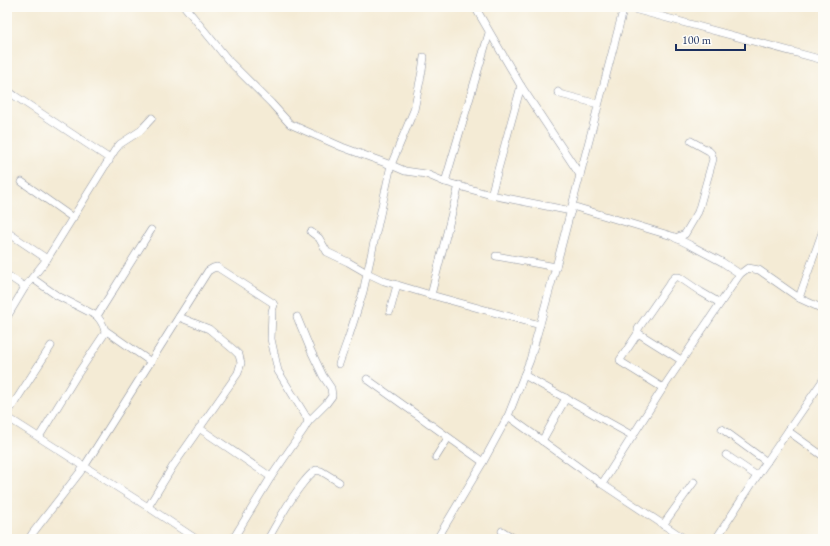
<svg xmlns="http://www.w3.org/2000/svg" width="830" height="546" font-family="'EB Garamond',serif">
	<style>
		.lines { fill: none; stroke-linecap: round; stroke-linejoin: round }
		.minor-casing { stroke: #888d9a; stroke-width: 8 }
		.minor { stroke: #fff; stroke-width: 7 }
	</style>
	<rect width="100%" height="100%" fill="#fdfcf7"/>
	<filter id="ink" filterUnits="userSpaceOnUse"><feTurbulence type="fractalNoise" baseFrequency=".025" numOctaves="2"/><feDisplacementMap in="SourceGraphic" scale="8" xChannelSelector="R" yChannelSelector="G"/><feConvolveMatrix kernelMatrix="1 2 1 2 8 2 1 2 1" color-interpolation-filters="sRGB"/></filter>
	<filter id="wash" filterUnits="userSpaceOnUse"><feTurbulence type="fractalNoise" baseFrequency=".012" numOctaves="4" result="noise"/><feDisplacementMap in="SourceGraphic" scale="16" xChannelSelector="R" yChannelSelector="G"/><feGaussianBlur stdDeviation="0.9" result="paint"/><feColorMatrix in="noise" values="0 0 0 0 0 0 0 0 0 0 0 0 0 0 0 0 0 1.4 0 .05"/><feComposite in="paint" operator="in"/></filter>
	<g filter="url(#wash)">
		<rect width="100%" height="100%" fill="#f4ebd5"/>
	</g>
	<g filter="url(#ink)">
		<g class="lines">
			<defs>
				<g id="minor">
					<path d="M 185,7 L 229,61 L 271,103 L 290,124 L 342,147 L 391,165 L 405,171 L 426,174 L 445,182 L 491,195 L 571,211"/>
					<path d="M 475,7 L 521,86 L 580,175"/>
					<path d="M 626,7 L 823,60"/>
					<path d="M 7,90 L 15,96 L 104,155 L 107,157 L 109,161"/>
					<path d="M 558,92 L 560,94 L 598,104"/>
					<path d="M 22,182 L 73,218"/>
					<path d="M 445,182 L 489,33"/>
					<path d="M 491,195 L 521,86"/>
					<path d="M 572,206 L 672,236 L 690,245 L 722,262 L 740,274"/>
					<path d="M 7,232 L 47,259"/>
					<path d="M 311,232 L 319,238 L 327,252 L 348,262 L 367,273 L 384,281 L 431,295 L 540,325"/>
					<path d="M 676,238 L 685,234 L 698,212 L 713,159 L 711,153 L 709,151 L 691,141"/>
					<path d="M 496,256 L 556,267"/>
					<path d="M 7,275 L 25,287"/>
					<path d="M 32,278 L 56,295 L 97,316 C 101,321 105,327 105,333 L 77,375 L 39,437"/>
					<path d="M 431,295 L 459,185"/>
					<path d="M 799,298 L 823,230"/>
					<path d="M 390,311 L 397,285"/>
					<path d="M 97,316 L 151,230"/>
					<path d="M 7,317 L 25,287 L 47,259 L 115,150 L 120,144 L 140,131 L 152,118"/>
					<path d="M 105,330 L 151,362"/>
					<path d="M 638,333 L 681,360"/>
					<path d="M 339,364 L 349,336 L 363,292 L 391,165 L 414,110 L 422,71 L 424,57"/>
					<path d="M 524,375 L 633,436"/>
					<path d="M 367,379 L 483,462"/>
					<path d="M 663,388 L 621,362 L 620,360 L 638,333 L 638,329 L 672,280 L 675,277 L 679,277 L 701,292 L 720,303"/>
					<path d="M 7,414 L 51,346"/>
					<path d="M 508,416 L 602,484 L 685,539"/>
					<path d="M 7,417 L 148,507 L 196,539"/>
					<path d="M 199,428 L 271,477"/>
					<path d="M 722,429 L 767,462"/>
					<path d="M 788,431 L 823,456"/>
					<path d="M 542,441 L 566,398"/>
					<path d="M 726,455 L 757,476"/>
					<path d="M 436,457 L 448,438"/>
					<path d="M 602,484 L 663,388 L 740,274 L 748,268 L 759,270 L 799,298 L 823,309"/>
					<path d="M 148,507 L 173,466 L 238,373 L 241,363 L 239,355 L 234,350 L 209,329 L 179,317"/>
					<path d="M 663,525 L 694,482"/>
					<path d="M 502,531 L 515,539"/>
					<path d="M 29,539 L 32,534 L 84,467 L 208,271 L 213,268 L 217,267 L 273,303 L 274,305 L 272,311 L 271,339 L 278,371 L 307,418 L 308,422"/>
					<path d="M 233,539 L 271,477 L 304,429 L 308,422 L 326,404 L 332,396 L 331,388 L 323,376 L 311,351 L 297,317"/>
					<path d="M 268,539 C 279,520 289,500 303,483 C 307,478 311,473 316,470 L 321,471 L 339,482"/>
					<path d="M 437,539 L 483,462 L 508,416 L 530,360 L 557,263 L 624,7"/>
					<path d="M 716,539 L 757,476 L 823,380"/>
				</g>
			</defs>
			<use href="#minor" class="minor-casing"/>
			<use href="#minor" class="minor"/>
		</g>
	</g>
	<rect width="830" height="546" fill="none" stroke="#fdfcf7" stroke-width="24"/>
	<path d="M676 44v6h69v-6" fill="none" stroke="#1b2f5e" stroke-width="2"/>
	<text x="682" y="44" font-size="12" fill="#1b2f5e" stroke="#fdfcf7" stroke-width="3" paint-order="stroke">100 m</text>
</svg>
